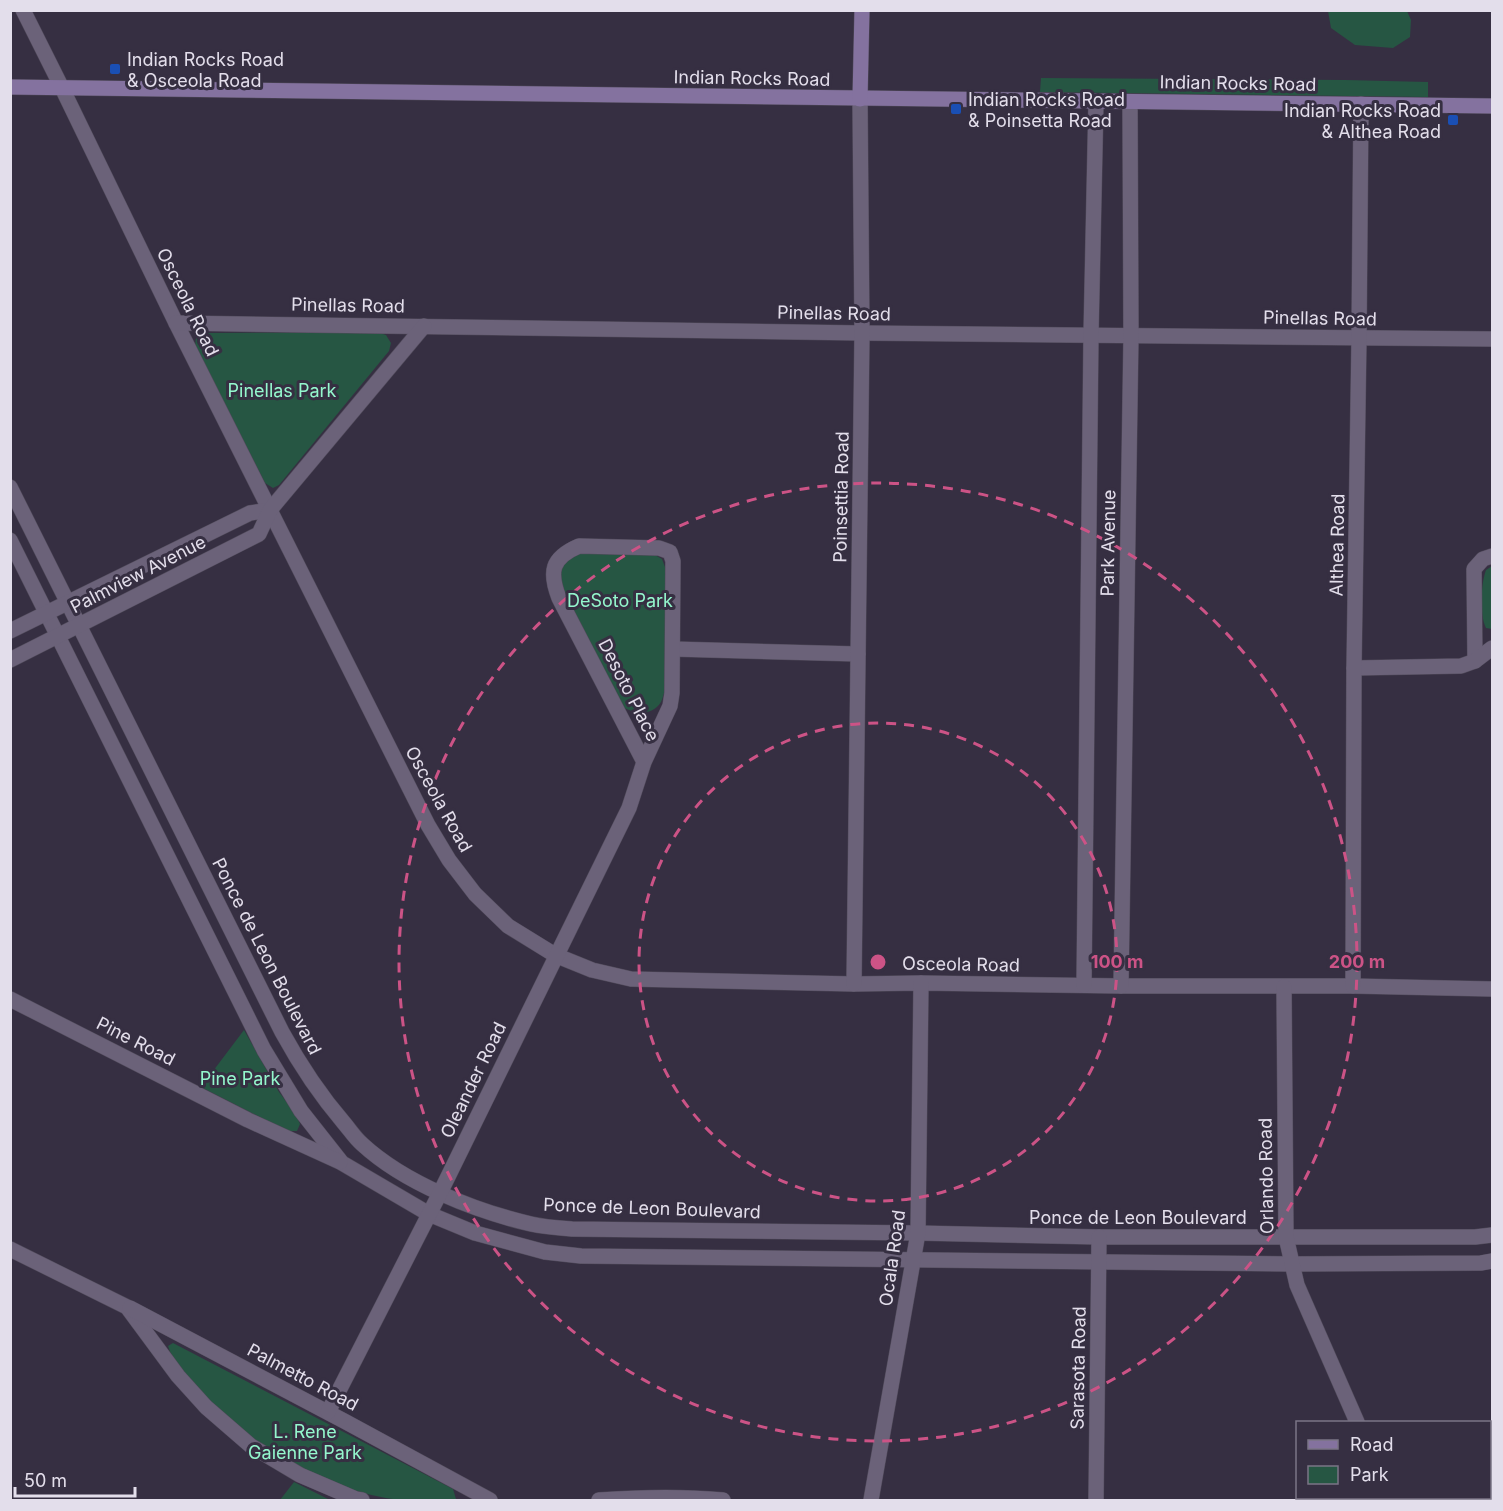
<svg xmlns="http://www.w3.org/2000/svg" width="1503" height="1511" font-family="Inter,sans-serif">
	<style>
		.green { fill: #265643 }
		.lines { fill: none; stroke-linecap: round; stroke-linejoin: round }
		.street-casing { stroke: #514b5b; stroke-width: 16 }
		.secondary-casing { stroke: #514b5b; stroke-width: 16 }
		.street { stroke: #6b6279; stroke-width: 15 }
		.secondary { stroke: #84729f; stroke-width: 15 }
		.ring { fill: none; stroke: #cc5386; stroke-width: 3; stroke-dasharray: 10 8 }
		.transit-dot { fill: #1a4fb4; stroke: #362f42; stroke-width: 2 }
		.labels { text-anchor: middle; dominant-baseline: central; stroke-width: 6; stroke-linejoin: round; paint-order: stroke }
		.poi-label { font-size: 18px; fill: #e3deeb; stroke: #362f42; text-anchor: start }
		.street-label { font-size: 18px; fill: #e3deeb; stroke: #362f42 }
		.park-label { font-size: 18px; fill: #94f7cd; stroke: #362f42 }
		.centre { fill: #cc5386; stroke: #362f42; stroke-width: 3 }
		.ring-label { font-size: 18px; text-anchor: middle; font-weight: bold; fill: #cc5386; stroke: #362f42; stroke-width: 6; stroke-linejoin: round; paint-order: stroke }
	</style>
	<rect width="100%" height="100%" fill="#362f42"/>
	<g class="green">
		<path d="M 1328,11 L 1407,11 L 1411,20 L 1410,37 L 1393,48 L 1355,45 L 1331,28 Z"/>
		<path d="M 1041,78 L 1346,80 L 1428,82 L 1428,97 L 1040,92 Z"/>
		<path d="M 377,332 L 386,335 L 391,343 L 389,351 L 279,485 L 273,488 L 265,483 L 195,346 L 196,338 L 205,333 Z"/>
		<path d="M 581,553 L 655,555 L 662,559 L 665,567 L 666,687 C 664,692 663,698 661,702 C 651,717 634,714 621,706 L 560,582 L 560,566 L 564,559 Z"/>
		<path d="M 1492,566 L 1492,629 L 1486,628 C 1479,615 1481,583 1486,570 Z"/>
		<path d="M 244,1030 L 279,1092 L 295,1113 L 300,1124 L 297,1131 L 287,1131 L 201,1087 Z"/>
		<path d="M 173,1343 L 453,1489 L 456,1499 L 454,1500 C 436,1500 417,1502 399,1500 C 365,1496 317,1480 287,1463 C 263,1449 243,1431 222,1413 C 202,1396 176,1371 168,1346 Z"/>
		<path d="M 294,1482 L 330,1500 L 280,1500 Z"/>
	</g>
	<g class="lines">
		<defs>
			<g id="street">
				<path d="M 23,10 L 62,88 L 176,323 L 428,825 L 449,860 L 475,894 L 508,926 L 555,955 L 592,970 L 631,979 L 854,984 L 921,983 L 1121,986 L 1353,986 L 1492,989"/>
				<path d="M 176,323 L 862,333 L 1492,339"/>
				<path d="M 10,487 L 282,1032 C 300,1065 320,1095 344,1123 C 350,1130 355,1138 362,1144 C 404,1183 475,1211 531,1224 C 544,1227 558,1228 572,1229 L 918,1233 L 1099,1237 L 1475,1237 L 1492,1235"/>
				<path d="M 10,540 L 264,1050 L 301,1111 L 342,1163 L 429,1214 L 475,1233 L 545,1252 L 581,1256 L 1292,1264 L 1481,1263 L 1492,1261"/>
				<path d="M 10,631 L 250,513 L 270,510"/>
				<path d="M 673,649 L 858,654"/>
				<path d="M 10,660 L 259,534 L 270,510 L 424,326"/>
				<path d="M 1475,661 L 1474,569 L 1483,559 L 1492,556"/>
				<path d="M 1354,668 L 1461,666 L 1475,661 L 1492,648"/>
				<path d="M 854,984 L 862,333 L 860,99"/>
				<path d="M 1084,985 L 1091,335 L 1096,101"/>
				<path d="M 1121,986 L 1131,336 L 1130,102"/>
				<path d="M 1353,986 L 1354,668 L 1359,338 L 1361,104"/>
				<path d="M 1284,987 L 1286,1237 L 1297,1285 L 1357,1422"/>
				<path d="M 10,999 L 248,1120 L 340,1162"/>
				<path d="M 10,1249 L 127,1307 L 178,1376 L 206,1407 L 251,1446 L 300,1475 L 356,1499 L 362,1500"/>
				<path d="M 130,1308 L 346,1422 L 490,1500"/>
				<path d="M 328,1412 L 440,1193 L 629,808 L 644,762 L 670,706 L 672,693 L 673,561 L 670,552 L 659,548 L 579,546 C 551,558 549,572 559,598 L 644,762"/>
				<path d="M 1389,1498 L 1390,1500"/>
				<path d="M 599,1500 C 640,1497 682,1496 723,1500"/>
				<path d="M 871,1500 L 918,1233 L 921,983"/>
				<path d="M 1096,1500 L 1099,1237"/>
			</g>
			<g id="secondary">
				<path d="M 10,87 L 1492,106"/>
				<path d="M 860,99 L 862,10"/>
			</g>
		</defs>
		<use href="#street" class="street-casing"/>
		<use href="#secondary" class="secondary-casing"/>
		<use href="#street" class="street"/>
		<use href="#secondary" class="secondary"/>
	</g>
	<g class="ring">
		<circle cx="878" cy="962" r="239"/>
		<circle cx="878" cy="962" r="479"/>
	</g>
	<g class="transit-dot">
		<rect x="109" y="63" width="12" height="12" rx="3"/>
		<rect x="950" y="103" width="12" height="12" rx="3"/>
		<rect x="1447" y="114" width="12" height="12" rx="3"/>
	</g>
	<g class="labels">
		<g class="poi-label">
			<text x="127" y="59">Indian Rocks Road<tspan x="127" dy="21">&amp; Osceola Road</tspan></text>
			<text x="968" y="99">Indian Rocks Road<tspan x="968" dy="21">&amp; Poinsetta Road</tspan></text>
			<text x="1441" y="110" text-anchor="end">Indian Rocks Road<tspan x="1441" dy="21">&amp; Althea Road</tspan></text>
		</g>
		<g class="street-label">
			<text transform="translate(752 78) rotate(1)">Indian Rocks Road</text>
			<text transform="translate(1238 83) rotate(1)">Indian Rocks Road</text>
			<text transform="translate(188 302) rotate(64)">Osceola Road</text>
			<text transform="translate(348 305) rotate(1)">Pinellas Road</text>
			<text transform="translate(834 313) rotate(1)">Pinellas Road</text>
			<text transform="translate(1320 318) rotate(1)">Pinellas Road</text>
			<text transform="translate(841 497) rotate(-89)">Poinsettia Road</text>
			<text transform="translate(1108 543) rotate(-89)">Park Avenue</text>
			<text transform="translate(1337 545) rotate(-89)">Althea Road</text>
			<text transform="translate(138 574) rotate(-27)">Palmview Avenue</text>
			<text transform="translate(629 690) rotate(63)">Desoto Place</text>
			<text transform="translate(439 799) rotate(61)">Osceola Road</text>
			<text transform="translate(267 956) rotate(63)">Ponce de Leon Boulevard</text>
			<text transform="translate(961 964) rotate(1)">Osceola Road</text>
			<text transform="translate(136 1041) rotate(27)">Pine Road</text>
			<text transform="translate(473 1080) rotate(-64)">Oleander Road</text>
			<text transform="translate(1266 1176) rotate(-91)">Orlando Road</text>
			<text transform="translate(652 1208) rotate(2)">Ponce de Leon Boulevard</text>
			<text x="1138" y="1217">Ponce de Leon Boulevard</text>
			<text transform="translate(892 1258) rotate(-82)">Ocala Road</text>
			<text transform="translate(1078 1368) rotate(-89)">Sarasota Road</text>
			<text transform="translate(303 1377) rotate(28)">Palmetto Road</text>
		</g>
		<g class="park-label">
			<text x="282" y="390">Pinellas Park</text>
			<text x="620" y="600">DeSoto Park</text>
			<text x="240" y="1078">Pine Park</text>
			<text x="305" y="1431">L. Rene<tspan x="305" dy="21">Gaienne Park</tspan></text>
		</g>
	</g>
	<circle cx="878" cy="962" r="9" class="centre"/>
	<g class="ring-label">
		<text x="1117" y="968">100 m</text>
		<text x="1357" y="968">200 m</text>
	</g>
	<rect width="1503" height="1511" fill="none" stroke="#e3deeb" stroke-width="24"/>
	<rect x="1296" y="1421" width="195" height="78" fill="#362f42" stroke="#7b7586" stroke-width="1.5"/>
	<rect x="1308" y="1440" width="30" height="9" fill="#84729f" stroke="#7b7586" stroke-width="1.5"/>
	<text x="1350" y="1451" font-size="18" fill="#e3deeb">Road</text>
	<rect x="1308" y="1466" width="30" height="18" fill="#265643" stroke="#7b7586" stroke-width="1.5"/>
	<text x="1350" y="1481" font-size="18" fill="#e3deeb">Park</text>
	<path d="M15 1487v9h120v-9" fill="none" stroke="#e3deeb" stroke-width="3"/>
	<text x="24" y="1487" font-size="18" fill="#e3deeb" stroke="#362f42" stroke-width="4.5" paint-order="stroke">50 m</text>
</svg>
